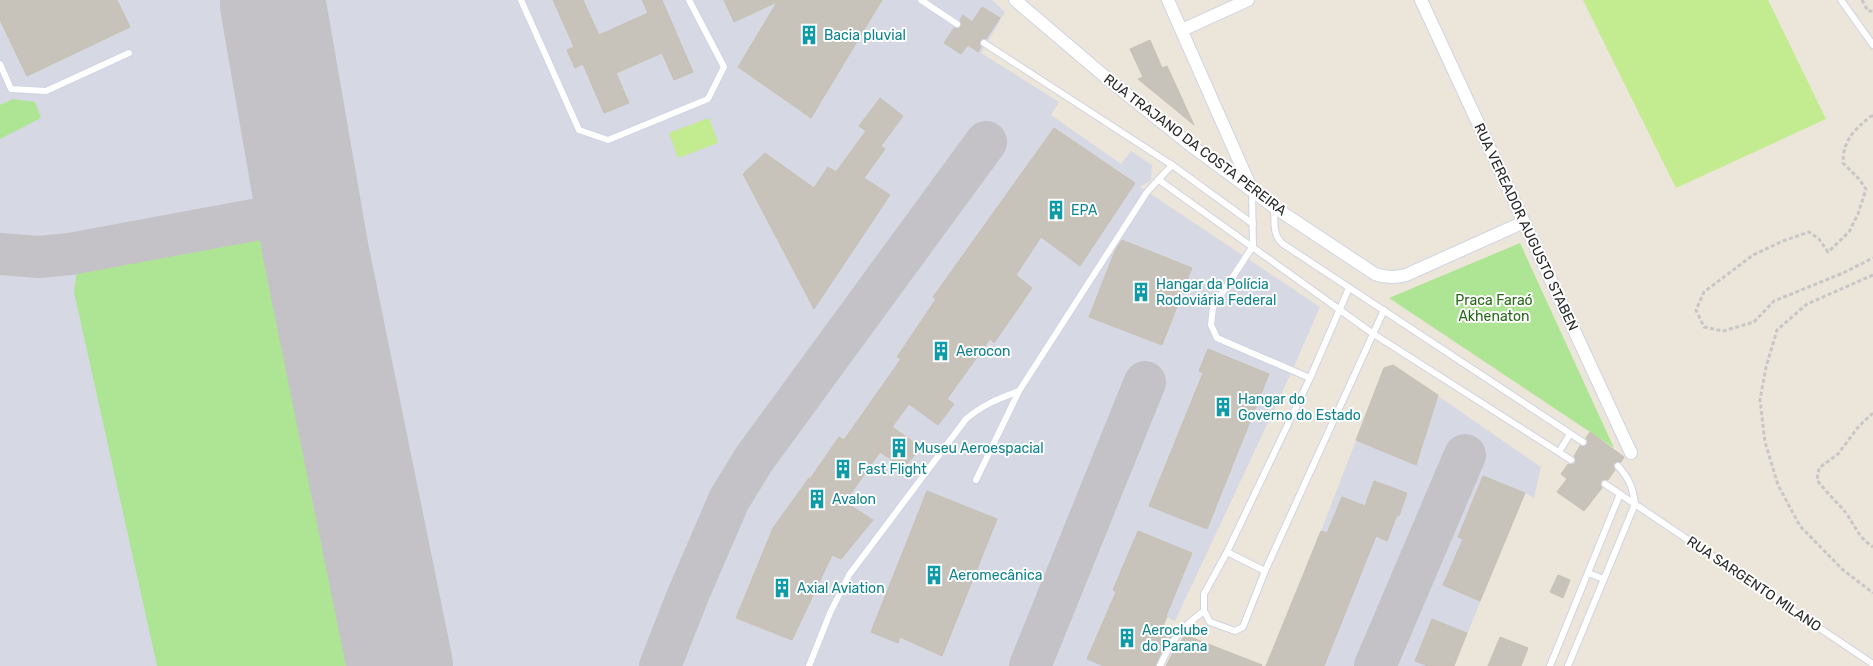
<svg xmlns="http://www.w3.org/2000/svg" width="1873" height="666" font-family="Rubik,sans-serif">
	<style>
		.airport { fill: #d6d8e4 }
		.green { fill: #aee595 }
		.pitch { fill: #c3ec90 }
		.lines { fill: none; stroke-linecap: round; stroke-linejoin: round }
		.taxiway { stroke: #c4c2c7; stroke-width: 42 }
		.runway { stroke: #c4c2c7; stroke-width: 106 }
		.building { fill: #c7c2ba; stroke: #c7c1b4 }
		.lane-casing { stroke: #d0d3e3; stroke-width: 8 }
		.street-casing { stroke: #d0d3e3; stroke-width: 14 }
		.path { stroke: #c7c7c7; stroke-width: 3; stroke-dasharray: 4 2.5; stroke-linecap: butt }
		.lane { stroke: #fff; stroke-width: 6 }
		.street { stroke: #fff; stroke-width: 12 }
		.labels { text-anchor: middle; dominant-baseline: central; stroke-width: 4; stroke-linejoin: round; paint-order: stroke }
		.culture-label { font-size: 14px; fill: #0d838f; stroke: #fff; text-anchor: start }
		.street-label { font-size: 14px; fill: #292929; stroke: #fff }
		.park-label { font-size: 14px; fill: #266817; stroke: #fff }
	</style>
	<rect width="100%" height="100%" fill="#ece5da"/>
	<g class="airport">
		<path d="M 0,0 L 992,0 L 1005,12 L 981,53 L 1059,102 L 1051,115 L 1121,164 L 1131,151 L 1152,165 L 1151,180 L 1140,187 L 1320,307 L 1293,369 L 1175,621 L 1167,617 L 1147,666 L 0,666 Z"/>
		<path d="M 1393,365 L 1541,467 L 1534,498 L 1525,493 L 1454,666 L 1266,666 L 1321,531 L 1384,368 Z"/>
	</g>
	<g class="green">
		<path d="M 13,99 L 35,102 L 41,118 L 0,139 L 0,105 Z"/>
		<path d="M 263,225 L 281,232 L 366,666 L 157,666 L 74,292 L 77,269 Z"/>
		<path d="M 1520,243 L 1614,448 L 1389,298 Z"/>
	</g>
	<g class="pitch">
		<path d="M 1583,0 L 1768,0 L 1826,119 L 1676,188 Z"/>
		<path d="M 709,118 L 718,143 L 678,158 L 669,133 Z"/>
	</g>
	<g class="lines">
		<g class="taxiway">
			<path d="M 0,254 L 39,257 L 70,254 L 259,219 C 289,222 299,228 316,253"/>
			<path d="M 399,660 L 402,666"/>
			<path d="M 660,666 L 688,595 L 729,500 L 754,459 L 986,142"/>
			<path d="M 1030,666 L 1145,382"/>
			<path d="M 1375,666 L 1465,455"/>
		</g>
		<path class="runway" d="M 273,5 L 316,253 L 400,666"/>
	</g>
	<g class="building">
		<path d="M 0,0 L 117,0 L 130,27 L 27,76 L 0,20 Z"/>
		<path d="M 553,0 L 583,0 L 599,35 L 648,13 L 642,0 L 662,0 L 693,72 L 674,80 L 662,53 L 616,73 L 629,103 L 604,113 L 583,64 L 575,68 L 567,50 L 574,47 Z"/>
		<path d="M 724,0 L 882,0 L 811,118 L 738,67 L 777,2 L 734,22 Z"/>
		<path d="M 982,7 L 1000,18 L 986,39 L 980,40 L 979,43 L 981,47 L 978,52 L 968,45 L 961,54 L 944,43 L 954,28 L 959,29 L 961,26 L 960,20 L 963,15 L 972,22 Z"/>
		<path d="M 1150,40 L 1162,68 L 1167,66 L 1194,125 L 1138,79 L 1143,77 L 1130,49 Z"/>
		<path d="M 880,98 L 903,116 L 881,146 L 885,149 L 864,178 L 890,195 L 814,309 L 743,174 L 765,153 L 814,188 L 828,167 L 836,172 L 866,131 L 859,126 Z"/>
		<path d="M 1054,128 L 1135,183 L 1080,266 L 1041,237 L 1016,275 L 1032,288 L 994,343 L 990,339 L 947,399 L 954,404 L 938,425 L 909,404 L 892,427 L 921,447 L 904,468 L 880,452 L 845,502 L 873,520 L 841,559 L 832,555 L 792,640 L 736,618 L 773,528 L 809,478 L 810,479 L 839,437 L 844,440 L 901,359 L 897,357 L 936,299 L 933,297 Z"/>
		<path d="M 1122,240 L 1192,268 L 1162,345 L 1089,317 L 1115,251 Z"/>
		<path d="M 1208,349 L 1269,374 L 1207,529 L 1149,506 L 1203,373 L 1199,371 Z"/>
		<path d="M 1393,365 L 1438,395 L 1416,465 L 1356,440 L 1384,368 Z"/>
		<path d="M 1590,432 L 1624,457 L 1621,462 L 1614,463 L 1613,466 L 1615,470 L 1608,480 L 1605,479 L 1601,481 L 1600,484 L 1602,488 L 1584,511 L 1557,492 L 1567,479 L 1561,474 L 1568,464 L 1571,465 L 1575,463 L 1576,460 L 1574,456 L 1580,446 L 1587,445 L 1588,442 L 1586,438 Z"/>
		<path d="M 1483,476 L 1525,493 L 1480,601 L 1443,585 L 1463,539 L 1458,537 Z"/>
		<path d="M 1374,481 L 1407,493 L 1399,516 L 1397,515 L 1387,541 L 1376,536 L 1324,666 L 1266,666 L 1321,531 L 1327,533 L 1342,497 L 1365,506 Z"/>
		<path d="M 927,491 L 997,519 L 942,656 L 900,637 L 898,643 L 871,632 Z"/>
		<path d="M 1138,531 L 1192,553 L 1166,616 L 1167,616 L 1163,626 L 1175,631 L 1164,647 L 1155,666 L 1104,666 L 1087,659 L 1116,592 L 1113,590 Z"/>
		<path d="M 1558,575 L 1570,580 L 1563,598 L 1550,592 Z"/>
		<path d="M 1432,619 L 1467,633 L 1454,666 L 1428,666 L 1415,661 Z"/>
		<path d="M 1185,635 L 1262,665 L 1261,666 L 1166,666 L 1173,652 Z"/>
		<path d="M 1500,637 L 1528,648 L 1521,666 L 1488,666 Z"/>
	</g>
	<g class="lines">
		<defs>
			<g id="lane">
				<path d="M 521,0 L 579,130 L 608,140 L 708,99 L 724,67 L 689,0"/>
				<path d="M 921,0 L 957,24"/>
				<path d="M 1841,0 L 1873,45"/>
				<path d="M 984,43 L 1172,165 L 1253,224"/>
				<path d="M 0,64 L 11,89 L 46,91 L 129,53"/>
				<path d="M 1159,180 L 1372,333 L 1571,460"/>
				<path d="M 1252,191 L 1253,246 L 1213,307 L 1211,325 L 1217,338 L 1310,378"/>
				<path d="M 1274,208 C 1275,221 1272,235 1283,244 L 1583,442"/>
				<path d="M 1349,288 L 1310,378 L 1227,552 L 1204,594 L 1204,611 L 1210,622 L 1235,631 L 1243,627 L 1265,571 L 1384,310"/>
				<path d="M 1559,452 L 1570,434"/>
				<path d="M 976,480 L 1019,391"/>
				<path d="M 1605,484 L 1873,664"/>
				<path d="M 1227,552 L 1265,571"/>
				<path d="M 1588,573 L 1604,579"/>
				<path d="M 809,666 L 830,613 L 849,575 L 966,419 C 984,404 998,399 1019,391 L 1147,192 L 1172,165"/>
				<path d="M 1160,666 C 1171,641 1181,628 1204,611"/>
				<path d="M 1550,666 L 1620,494"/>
				<path d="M 1568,666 L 1635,504 C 1633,488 1629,478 1618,466"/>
			</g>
			<g id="street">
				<path d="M 1015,0 L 1109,80 L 1193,147 L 1274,207 L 1375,274 C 1386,278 1395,278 1406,275 L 1524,222"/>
				<path d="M 1168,0 L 1252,190"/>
				<path d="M 1421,0 L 1631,453"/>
				<path d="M 1182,30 L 1248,0"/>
			</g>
		</defs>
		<use href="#lane" class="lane-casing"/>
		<use href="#street" class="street-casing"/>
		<g class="path">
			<path d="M 1862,0 L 1868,11 L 1873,11"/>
			<path d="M 1873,116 L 1871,116 C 1854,130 1843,140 1843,163 L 1859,179 L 1866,189 L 1858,214 L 1849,232 L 1828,252 L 1819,239 L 1809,232 L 1783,241 L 1753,255 L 1704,292 L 1696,310 L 1704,327 L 1723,331 L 1754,322 L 1774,301 L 1843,273 L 1873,258"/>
			<path d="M 1873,275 L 1807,304 L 1777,330 L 1766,367 L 1760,400 L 1765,442 L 1778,485 L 1800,526 L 1842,569 L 1873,593"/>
			<path d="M 1873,413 L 1859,426 L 1838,454 L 1819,468 L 1817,480 C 1826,492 1837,502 1846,513 C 1856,527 1858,537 1873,547"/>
		</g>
		<use href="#lane" class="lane"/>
		<use href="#street" class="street"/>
	</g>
	<defs>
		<symbol id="building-bare" viewBox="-9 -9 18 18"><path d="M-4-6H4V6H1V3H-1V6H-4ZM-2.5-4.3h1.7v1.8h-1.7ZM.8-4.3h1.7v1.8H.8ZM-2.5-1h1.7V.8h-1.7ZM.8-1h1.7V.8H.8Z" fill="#0f9aa8" stroke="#fff" stroke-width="2.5" paint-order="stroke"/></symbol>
	</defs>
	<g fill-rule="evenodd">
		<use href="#building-bare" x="795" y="21" width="28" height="28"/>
		<use href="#building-bare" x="1042" y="196" width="28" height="28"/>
		<use href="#building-bare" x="1127" y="278" width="28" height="28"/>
		<use href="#building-bare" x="927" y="337" width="28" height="28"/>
		<use href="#building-bare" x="1209" y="393" width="28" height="28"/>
		<use href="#building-bare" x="885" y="434" width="28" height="28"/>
		<use href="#building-bare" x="829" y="455" width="28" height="28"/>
		<use href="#building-bare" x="803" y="485" width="28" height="28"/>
		<use href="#building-bare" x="920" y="561" width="28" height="28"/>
		<use href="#building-bare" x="768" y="574" width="28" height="28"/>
		<use href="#building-bare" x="1113" y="624" width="28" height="28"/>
	</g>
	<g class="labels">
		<g class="culture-label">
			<text x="824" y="35">Bacia pluvial</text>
			<text x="1071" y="210">EPA</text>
			<text x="1156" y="284">Hangar da Polícia<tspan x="1156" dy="16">Rodoviária Federal</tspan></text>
			<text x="956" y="351">Aerocon</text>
			<text x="1238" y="399">Hangar do<tspan x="1238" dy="16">Governo do Estado</tspan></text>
			<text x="914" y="448">Museu Aeroespacial</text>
			<text x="858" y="469">Fast Flight</text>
			<text x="832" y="499">Avalon</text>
			<text x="949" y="575">Aeromecânica</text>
			<text x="797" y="588">Axial Aviation</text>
			<text x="1142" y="630">Aeroclube<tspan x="1142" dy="16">do Parana</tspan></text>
		</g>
		<g class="street-label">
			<text transform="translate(1195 145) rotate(37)">RUA TRAJANO DA COSTA PEREIRA</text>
			<text transform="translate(1526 227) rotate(65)">RUA VEREADOR AUGUSTO STABEN</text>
			<text transform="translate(1754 584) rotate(34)">RUA SARGENTO MILANO</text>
		</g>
		<g class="park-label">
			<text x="1494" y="300">Praca Faraó<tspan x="1494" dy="16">Akhenaton</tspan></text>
		</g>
	</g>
</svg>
